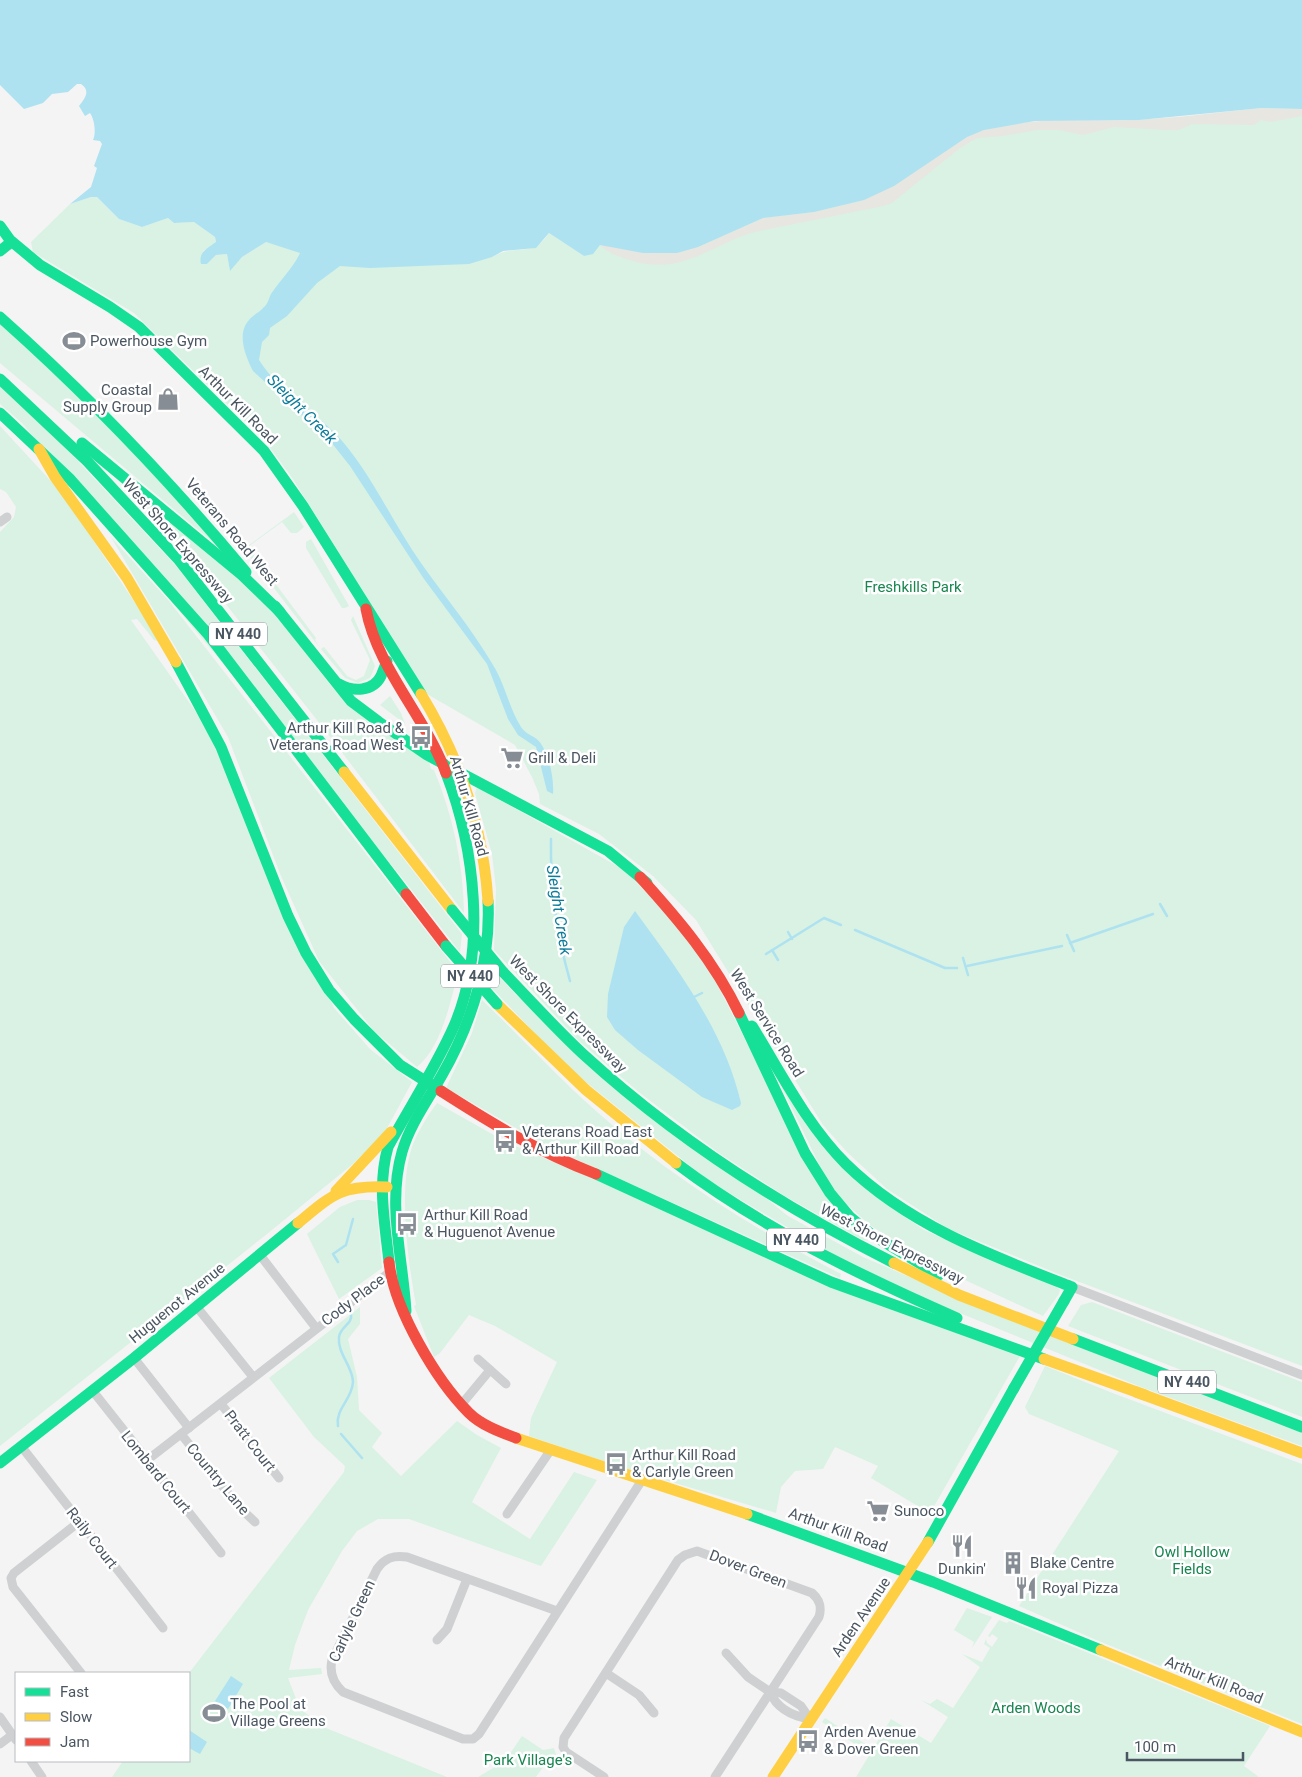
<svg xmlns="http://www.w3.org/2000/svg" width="1302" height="1777" font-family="Roboto,sans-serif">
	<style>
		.green { fill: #d9f2e3 }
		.sand { fill: #e7e6e1 }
		.water { fill: #aee2f0 }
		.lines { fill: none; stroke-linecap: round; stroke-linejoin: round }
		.stream { stroke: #aee2f0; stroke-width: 2.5 }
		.street { stroke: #ced0d2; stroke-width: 9 }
		.fast { stroke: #16e098; stroke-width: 11 }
		.slow { stroke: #ffcf43; stroke-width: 11 }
		.jam { stroke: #f24e42; stroke-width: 11 }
		.fast-bridge { stroke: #16e098; stroke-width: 11 }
		.labels { text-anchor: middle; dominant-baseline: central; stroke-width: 5; stroke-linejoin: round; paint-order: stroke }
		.shield { fill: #fff; stroke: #808990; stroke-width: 1 }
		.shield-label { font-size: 14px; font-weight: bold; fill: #4a5661 }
		.poi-label { font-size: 15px; fill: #4a5661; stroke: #fff; text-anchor: start }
		.street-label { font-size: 15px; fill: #4a5661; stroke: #fff }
		.park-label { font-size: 15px; fill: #17864f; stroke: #fff }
		.water-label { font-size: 16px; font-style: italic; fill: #0c7c9b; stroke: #fff }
	</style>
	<rect width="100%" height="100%" fill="#f4f4f4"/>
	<g class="green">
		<path d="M 1302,109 L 1302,1366 L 1061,1275 L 949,1229 L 887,1189 L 847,1152 L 823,1125 L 696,920 L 653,876 L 599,834 L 540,804 L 539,794 L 532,777 L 515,745 L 427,694 L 293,479 L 265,441 L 134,313 L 33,252 L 31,242 L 70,204 L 91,197 L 97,197 L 119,219 L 142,227 L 168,218 L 174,223 L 194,222 L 215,237 L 216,243 L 203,251 L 207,264 L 216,255 L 227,254 L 230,270 L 242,257 L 266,242 L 322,257 L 492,257 C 516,243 533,259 549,233 L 584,256 L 600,245 L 984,130 Z"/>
		<path d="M 0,324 L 76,391 L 227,554 L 0,363 Z"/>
		<path d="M 0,386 L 60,442 L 177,567 L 462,934 L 460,952 L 399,874 L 22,423 L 0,404 Z"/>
		<path d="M 0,426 L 61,492 L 161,642 L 154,640 L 137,619 L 131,620 L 203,722 L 334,1008 L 370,1049 L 412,1082 L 385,1132 L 354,1163 L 267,1234 L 0,1446 L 0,532 L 14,517 L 16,507 L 6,492 L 0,489 Z"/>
		<path d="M 102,463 L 240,579 L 283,624 L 332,687 L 368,722 L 429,762 L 431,769 L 434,770 C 453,816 463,863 464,913 L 328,734 L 214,589 L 167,532 Z"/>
		<path d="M 294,512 L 304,527 L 297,533 L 291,533 L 282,522 L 248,547 L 316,638 L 315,640 L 320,648 L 244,549 Z"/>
		<path d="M 111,537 L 169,601 L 458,972 C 451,1001 441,1048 417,1067 L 374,1031 L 319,961 L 281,876 L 228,737 Z"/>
		<path d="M 311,539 L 349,606 L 345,608 L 342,608 L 306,548 L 306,542 Z"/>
		<path d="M 353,616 L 375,666 L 370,678 L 358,683 L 345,678 L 321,649 L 324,647 L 347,676 L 356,680 L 364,676 L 370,660 L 351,620 Z"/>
		<path d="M 390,696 L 401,713 L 405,724 L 380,705 Z"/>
		<path d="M 477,787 L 626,871 L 679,927 L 714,978 L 814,1176 L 875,1241 L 863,1240 L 785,1196 L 719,1153 L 640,1093 L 579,1041 L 494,950 L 496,889 L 492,854 L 475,793 Z"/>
		<path d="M 493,970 L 517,996 L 788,1216 L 863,1257 L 928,1285 L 1302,1431 L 1302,1446 L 1141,1387 L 918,1296 L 855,1267 L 709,1181 L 566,1066 L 489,985 Z"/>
		<path d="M 482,1000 C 513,1030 543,1061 574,1091 C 652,1165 746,1225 841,1274 L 840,1278 L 551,1148 L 446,1088 L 472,1033 Z"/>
		<path d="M 769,1061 L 785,1087 L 887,1205 L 924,1230 L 970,1251 L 1055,1285 L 1060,1290 L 1059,1294 L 1043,1316 L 952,1274 L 871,1226 L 832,1191 Z"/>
		<path d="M 437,1103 L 508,1143 L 1020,1356 L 933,1508 L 926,1511 L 871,1478 L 878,1466 L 835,1447 L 823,1469 L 795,1471 L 781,1487 L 776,1513 L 618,1466 L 529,1436 L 531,1418 L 557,1362 L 495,1326 L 469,1315 L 440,1353 L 434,1357 L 414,1306 L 416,1305 C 408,1261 398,1189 412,1147 C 418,1131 427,1117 437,1103 Z"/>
		<path d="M 357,1200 L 369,1200 L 376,1202 L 382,1268 L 339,1299 L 307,1234 L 340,1207 Z"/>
		<path d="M 1092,1302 L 1302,1382 L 1302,1417 L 1068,1326 L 1081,1305 Z"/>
		<path d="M 360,1307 L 360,1324 L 348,1339 L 357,1377 L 359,1410 L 382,1433 L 372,1447 L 401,1476 L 457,1421 L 477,1435 L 501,1448 L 472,1502 L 530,1539 L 574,1472 L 597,1480 L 541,1566 L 409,1519 L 378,1519 L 357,1531 L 342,1551 L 308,1610 L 295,1645 L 289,1670 L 321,1668 L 322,1674 L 288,1678 L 300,1709 L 326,1728 L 447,1777 L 112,1777 L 123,1761 L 189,1761 L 189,1673 L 344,1472 L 345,1466 L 314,1437 L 269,1378 Z"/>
		<path d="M 1045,1366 L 1115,1394 L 1302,1464 L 1302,1724 L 1094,1639 L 1019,1606 L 1119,1451 L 1029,1414 L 1025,1407 Z"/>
		<path d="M 967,1608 L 992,1617 L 972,1648 L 974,1642 L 954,1630 Z"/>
		<path d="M 999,1620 L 1007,1623 L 1009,1621 L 1270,1726 L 1244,1766 L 1259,1777 L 856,1777 L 870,1754 L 822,1722 L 825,1718 L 873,1749 L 891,1719 L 931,1743 L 948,1717 L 921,1700 L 930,1704 L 937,1699 L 953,1708 L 980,1667 L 962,1654 L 982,1662 L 990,1648 L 984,1644 L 986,1639 L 987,1643 L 992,1647 L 998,1638 L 992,1634 L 990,1637 L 988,1636 Z"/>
		<path d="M 522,1736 L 543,1750 L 554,1748 L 556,1755 L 551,1756 L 536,1777 L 478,1777 L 505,1761 Z"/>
	</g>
	<path class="sand" d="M 1262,108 L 1302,109 L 1302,116 L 1270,122 L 1261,120 L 1254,125 L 1192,124 L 1179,130 L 1165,130 L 1114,127 L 1083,135 L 1059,130 L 1036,130 L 1003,136 L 977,138 L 960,148 L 892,203 L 883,206 L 754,232 C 711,245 680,277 630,260 C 619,257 608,253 600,245 L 698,247 L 763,218 L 814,212 L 864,200 L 967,136 C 1021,114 1081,122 1137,120 C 1178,118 1220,112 1262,108 Z"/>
	<g class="water">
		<path d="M 0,0 L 1302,0 L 1302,109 L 1262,108 L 1139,120 L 1035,121 L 984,130 L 967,137 L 894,186 L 864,200 L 814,212 L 763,218 L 698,247 L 677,253 L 643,253 L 600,245 L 593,254 L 584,256 L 549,233 L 536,248 L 503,251 L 492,257 L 469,264 L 370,268 L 340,266 L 317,283 L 287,316 L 270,328 L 269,335 L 262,342 L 259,360 C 281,395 317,411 343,442 C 374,479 393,523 421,563 C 445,597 472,629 493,665 C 505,684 509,708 521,727 C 528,737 537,735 543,747 C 550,760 554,779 553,794 L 547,791 L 536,747 L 518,735 L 508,719 L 487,664 L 424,579 L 350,466 L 331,442 L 253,371 C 246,357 236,334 249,320 C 253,315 260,312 264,307 C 268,304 269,298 271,294 C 280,280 294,267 300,253 L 266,242 L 242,257 L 230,271 L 227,254 L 216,255 L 207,264 L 201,264 C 198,252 208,248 216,242 L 215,237 L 194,222 L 174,223 L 168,218 L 142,227 L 119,219 L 97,197 L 91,197 L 70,204 L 91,187 L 97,168 L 94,166 L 102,144 L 100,141 L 93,140 C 96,134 95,120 90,113 L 85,116 L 79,106 C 85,98 91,91 81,84 L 77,84 L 68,92 L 52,94 L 43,103 L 24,109 L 0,85 Z"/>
		<path d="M 635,911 C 678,970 724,1030 741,1103 L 740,1106 L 732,1110 L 702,1097 L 638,1050 L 615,1030 L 607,1017 L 608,994 L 624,927 Z"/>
		<path d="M 231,1676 L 243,1684 L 228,1709 L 215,1701 Z"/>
		<path d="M 189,1730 L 207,1742 L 200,1754 L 189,1748 Z"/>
	</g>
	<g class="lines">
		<g class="stream">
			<path d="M 551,839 C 550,888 557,935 570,981"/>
			<path d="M 1160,904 L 1167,916"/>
			<path d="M 855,930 L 945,968 L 957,968"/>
			<path d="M 788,932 L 792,939"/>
			<path d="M 1067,935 L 1074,951"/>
			<path d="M 1070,943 L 1153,914"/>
			<path d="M 772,950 L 778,960"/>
			<path d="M 766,954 L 824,918 L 841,925"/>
			<path d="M 963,958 L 968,975"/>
			<path d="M 967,966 L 1062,946"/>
			<path d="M 694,997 L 702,993"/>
			<path d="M 338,1262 L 333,1254 L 346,1245 L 353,1219"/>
			<path d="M 338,1426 C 335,1409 352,1400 353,1382 C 353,1367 337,1353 339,1337 C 340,1327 353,1324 351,1314"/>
			<path d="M 341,1434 L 362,1458"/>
		</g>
		<g class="street">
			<path d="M 0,522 L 7,517"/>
			<path d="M 260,1255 L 316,1328"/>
			<path d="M 1072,1287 L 1302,1375"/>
			<path d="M 196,1306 L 253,1377"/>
			<path d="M 134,1358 L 189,1428"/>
			<path d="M 478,1359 L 506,1384"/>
			<path d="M 92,1390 L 221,1553"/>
			<path d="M 221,1404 L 279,1478"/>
			<path d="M 461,1405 L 490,1370"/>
			<path d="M 181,1434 L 239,1507 L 255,1522"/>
			<path d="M 21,1446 L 163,1628"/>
			<path d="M 146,1461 L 390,1272"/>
			<path d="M 507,1514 L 550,1451"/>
			<path d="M 79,1522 L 14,1573 L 11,1578 L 13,1587 L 81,1673"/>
			<path d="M 557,1611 L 407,1557 C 393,1555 385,1558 377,1569 L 332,1660 C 329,1673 333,1683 343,1692 L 463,1739 L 473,1739 L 479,1734 L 642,1480"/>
			<path d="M 437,1640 L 447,1629 L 467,1579"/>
			<path d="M 726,1653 L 748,1677 L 770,1692 L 781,1693 L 801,1706 L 810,1719"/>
			<path d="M 606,1673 L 639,1695 L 654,1713"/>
			<path d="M 770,1692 C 777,1709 792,1716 810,1719"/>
			<path d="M 0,1717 L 16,1740"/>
			<path d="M 0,1744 L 12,1735"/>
			<path d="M 31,1761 L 42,1777"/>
			<path d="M 604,1777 L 566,1752 L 563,1747 L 564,1738 L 678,1560 L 685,1555 L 697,1551 L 812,1593 C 820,1600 822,1607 819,1617 L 715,1777"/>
		</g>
		<g class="fast">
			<path d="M 0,226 L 10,240 L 40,265 L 110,307 L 139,327 L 264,451 L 303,506 L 421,694"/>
			<path d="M 0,251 L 10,243"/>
			<path d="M 0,317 C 89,396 170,481 246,572"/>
			<path d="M 0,379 L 87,461 L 179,560 L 344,772"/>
			<path d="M 0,413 L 69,478 L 207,633 L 406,894"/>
			<path d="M 82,443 L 242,575 L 280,612"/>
			<path d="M 275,606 L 351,701 L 379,722 L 427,755 L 608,851 L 647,883"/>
			<path d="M 176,662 L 221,747 L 288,916 L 306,953 L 329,990 L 354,1019 L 400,1065 L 441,1091"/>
			<path d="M 339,684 C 353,692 373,692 381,676 C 383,671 385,666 387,661"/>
			<path d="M 503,972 C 529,999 555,1028 583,1054 C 677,1140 780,1206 894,1263"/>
			<path d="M 739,1013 L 805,1153 L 830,1193 L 850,1217 L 871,1234 L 939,1275"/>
			<path d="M 752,1026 C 781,1073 807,1125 846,1164 C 908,1225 992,1256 1072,1287 L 1064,1301"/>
			<path d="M 676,1163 C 762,1228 859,1275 957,1318"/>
			<path d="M 596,1174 L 831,1282 L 1044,1359"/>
			<path d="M 389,1262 C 385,1223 377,1186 388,1147 C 409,1108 436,1067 454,1026 C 487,950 475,848 446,773"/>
			<path d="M 406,1311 C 403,1259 387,1204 402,1152 C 410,1124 428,1100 442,1075 C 472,1023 491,961 488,901"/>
			<path d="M 1073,1339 L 1302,1427"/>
			<path d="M 0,1463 L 134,1358 L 298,1223"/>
			<path d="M 747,1514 L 933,1582 L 1101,1650"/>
			<path d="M 928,1542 L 1014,1388"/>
		</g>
		<g class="slow">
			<path d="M 39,449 L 55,477 L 127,578 L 176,662"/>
			<path d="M 421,694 C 460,758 483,826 488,901"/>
			<path d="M 344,772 L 452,910"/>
			<path d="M 497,1004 L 586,1090 L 676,1163"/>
			<path d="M 336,1191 L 391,1132"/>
			<path d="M 298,1223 C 332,1195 341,1185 387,1187"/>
			<path d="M 894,1263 L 959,1295 L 1073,1339"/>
			<path d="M 1044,1359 L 1145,1395"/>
			<path d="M 1136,1392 L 1302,1453"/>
			<path d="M 516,1438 L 747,1514"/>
			<path d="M 1101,1650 L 1302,1732"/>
			<path d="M 773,1777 L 928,1542"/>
		</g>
		<g class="jam">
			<path d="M 366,609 C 377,668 425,716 446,773"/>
			<path d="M 640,877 C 678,919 714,961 739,1013"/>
			<path d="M 406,894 L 446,946"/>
			<path d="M 441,1091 C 494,1125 537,1151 596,1174"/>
			<path d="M 389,1262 C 394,1309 436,1380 469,1413 C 481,1425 500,1432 516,1438"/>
		</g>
		<g class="fast-bridge">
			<path d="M 452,910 L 503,972"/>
			<path d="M 446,946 L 497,1004"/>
			<path d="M 1014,1388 L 1064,1301"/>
		</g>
	</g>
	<defs>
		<symbol id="stadium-bare" viewBox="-9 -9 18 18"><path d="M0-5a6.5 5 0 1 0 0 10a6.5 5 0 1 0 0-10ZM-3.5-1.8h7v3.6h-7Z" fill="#868d94" stroke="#fff" stroke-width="2.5" paint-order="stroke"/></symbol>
		<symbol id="shop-bare" viewBox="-9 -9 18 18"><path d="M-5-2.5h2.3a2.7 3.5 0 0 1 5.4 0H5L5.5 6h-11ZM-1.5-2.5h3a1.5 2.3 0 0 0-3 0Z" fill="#868d94" stroke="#fff" stroke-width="2.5" paint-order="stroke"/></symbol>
		<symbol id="bus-bare" viewBox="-9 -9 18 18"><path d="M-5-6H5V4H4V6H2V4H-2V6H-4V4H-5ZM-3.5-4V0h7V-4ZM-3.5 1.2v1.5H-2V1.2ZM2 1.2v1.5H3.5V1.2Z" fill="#868d94" stroke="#fff" stroke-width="2.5" paint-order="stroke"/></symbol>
		<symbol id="supermarket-bare" viewBox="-9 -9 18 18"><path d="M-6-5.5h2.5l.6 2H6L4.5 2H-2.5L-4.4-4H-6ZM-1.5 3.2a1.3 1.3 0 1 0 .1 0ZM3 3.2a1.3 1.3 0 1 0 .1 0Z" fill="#868d94" stroke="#fff" stroke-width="2.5" paint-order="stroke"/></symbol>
		<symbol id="restaurant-bare" viewBox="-9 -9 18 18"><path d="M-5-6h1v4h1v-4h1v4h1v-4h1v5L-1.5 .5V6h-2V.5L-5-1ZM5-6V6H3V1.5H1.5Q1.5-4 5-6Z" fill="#868d94" stroke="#fff" stroke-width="2.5" paint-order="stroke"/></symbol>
		<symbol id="building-bare" viewBox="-9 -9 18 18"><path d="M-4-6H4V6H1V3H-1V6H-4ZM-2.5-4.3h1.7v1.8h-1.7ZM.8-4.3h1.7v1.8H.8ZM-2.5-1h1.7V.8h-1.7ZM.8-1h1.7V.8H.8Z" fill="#868d94" stroke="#fff" stroke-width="2.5" paint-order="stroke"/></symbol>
	</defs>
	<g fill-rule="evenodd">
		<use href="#stadium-bare" x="58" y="325" width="32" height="32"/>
		<use href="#shop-bare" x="152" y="383" width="32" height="32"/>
		<use href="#bus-bare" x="405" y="721" width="32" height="32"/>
		<use href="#supermarket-bare" x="496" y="742" width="32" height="32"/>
		<use href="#bus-bare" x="489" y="1125" width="32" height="32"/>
		<use href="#bus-bare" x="391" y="1208" width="32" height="32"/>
		<use href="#bus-bare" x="600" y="1448" width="32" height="32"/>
		<use href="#supermarket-bare" x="862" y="1495" width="32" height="32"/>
		<use href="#restaurant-bare" x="946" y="1530" width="32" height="32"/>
		<use href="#building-bare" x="997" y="1547" width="32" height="32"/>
		<use href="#restaurant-bare" x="1010" y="1572" width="32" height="32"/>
		<use href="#stadium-bare" x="198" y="1697" width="32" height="32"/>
		<use href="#bus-bare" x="792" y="1725" width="32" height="32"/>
	</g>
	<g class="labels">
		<g class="shield">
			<rect x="209" y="622.5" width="58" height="23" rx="4"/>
			<rect x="441" y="964.5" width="58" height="23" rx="4"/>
			<rect x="767" y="1228.5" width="58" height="23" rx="4"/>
			<rect x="1158" y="1370.5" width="58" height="23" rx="4"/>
		</g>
		<g class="shield-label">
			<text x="238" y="634">NY 440</text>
			<text x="470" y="976">NY 440</text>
			<text x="796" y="1240">NY 440</text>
			<text x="1187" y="1382">NY 440</text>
		</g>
		<g class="poi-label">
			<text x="90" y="341">Powerhouse Gym</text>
			<text x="152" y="390" text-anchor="end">Coastal<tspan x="152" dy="17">Supply Group</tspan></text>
			<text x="404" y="728" text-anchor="end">Arthur Kill Road &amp;<tspan x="404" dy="17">Veterans Road West</tspan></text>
			<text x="528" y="758">Grill &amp; Deli</text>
			<text x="522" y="1132">Veterans Road East<tspan x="522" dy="17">&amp; Arthur Kill Road</tspan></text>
			<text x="424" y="1215">Arthur Kill Road<tspan x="424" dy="17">&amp; Huguenot Avenue</tspan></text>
			<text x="632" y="1455">Arthur Kill Road<tspan x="632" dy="17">&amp; Carlyle Green</tspan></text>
			<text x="894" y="1511">Sunoco</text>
			<text x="1030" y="1563">Blake Centre</text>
			<text x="962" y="1569" text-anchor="middle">Dunkin'</text>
			<text x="1042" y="1588">Royal Pizza</text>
			<text x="230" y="1704">The Pool at<tspan x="230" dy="17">Village Greens</tspan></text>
			<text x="824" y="1732">Arden Avenue<tspan x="824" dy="17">&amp; Dover Green</tspan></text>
		</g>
		<g class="street-label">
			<text transform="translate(238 405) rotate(45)">Arthur Kill Road</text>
			<text transform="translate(232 532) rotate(50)">Veterans Road West</text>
			<text transform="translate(178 541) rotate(49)">West Shore Expressway</text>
			<text transform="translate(469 806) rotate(74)">Arthur Kill Road</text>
			<text transform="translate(568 1014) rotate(45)">West Shore Expressway</text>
			<text transform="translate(767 1023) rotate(58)">West Service Road</text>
			<text transform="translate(892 1244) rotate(27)">West Shore Expressway</text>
			<text transform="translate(353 1300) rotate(-37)">Cody Place</text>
			<text transform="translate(177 1303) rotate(-39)">Huguenot Avenue</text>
			<text transform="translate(250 1441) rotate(52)">Pratt Court</text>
			<text transform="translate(156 1472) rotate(51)">Lombard Court</text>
			<text transform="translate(218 1479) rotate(50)">Country Lane</text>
			<text transform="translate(838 1530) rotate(20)">Arthur Kill Road</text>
			<text transform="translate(92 1538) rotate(52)">Raily Court</text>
			<text transform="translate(748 1569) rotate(21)">Dover Green</text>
			<text transform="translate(861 1617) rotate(-56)">Arden Avenue</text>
			<text transform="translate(352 1621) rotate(-65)">Carlyle Green</text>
			<text transform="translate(1214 1680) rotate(22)">Arthur Kill Road</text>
		</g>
		<g class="park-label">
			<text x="913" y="587">Freshkills Park</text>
			<text x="1192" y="1552">Owl Hollow<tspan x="1192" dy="17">Fields</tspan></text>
			<text x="1036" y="1708">Arden Woods</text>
			<text x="528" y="1760">Park Village's</text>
		</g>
		<g class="water-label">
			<text transform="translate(302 409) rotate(45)">Sleight Creek</text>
			<text transform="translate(559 910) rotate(81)">Sleight Creek</text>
		</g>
	</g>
	<rect x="15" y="1672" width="175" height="90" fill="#ffffff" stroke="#b7bbc0"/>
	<rect x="25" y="1688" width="25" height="8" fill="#16e098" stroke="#b7bbc0"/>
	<text x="60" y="1697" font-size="15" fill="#4a5661">Fast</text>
	<rect x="25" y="1713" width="25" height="8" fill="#ffcf43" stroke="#b7bbc0"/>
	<text x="60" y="1722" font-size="15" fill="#4a5661">Slow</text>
	<rect x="25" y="1738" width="25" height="8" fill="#f24e42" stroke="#b7bbc0"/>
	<text x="60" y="1747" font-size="15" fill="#4a5661">Jam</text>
	<path d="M1127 1752v8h116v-8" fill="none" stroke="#4a5661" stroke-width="2.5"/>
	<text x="1134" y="1752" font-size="15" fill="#4a5661" stroke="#ffffff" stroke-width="4" paint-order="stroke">100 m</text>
</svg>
